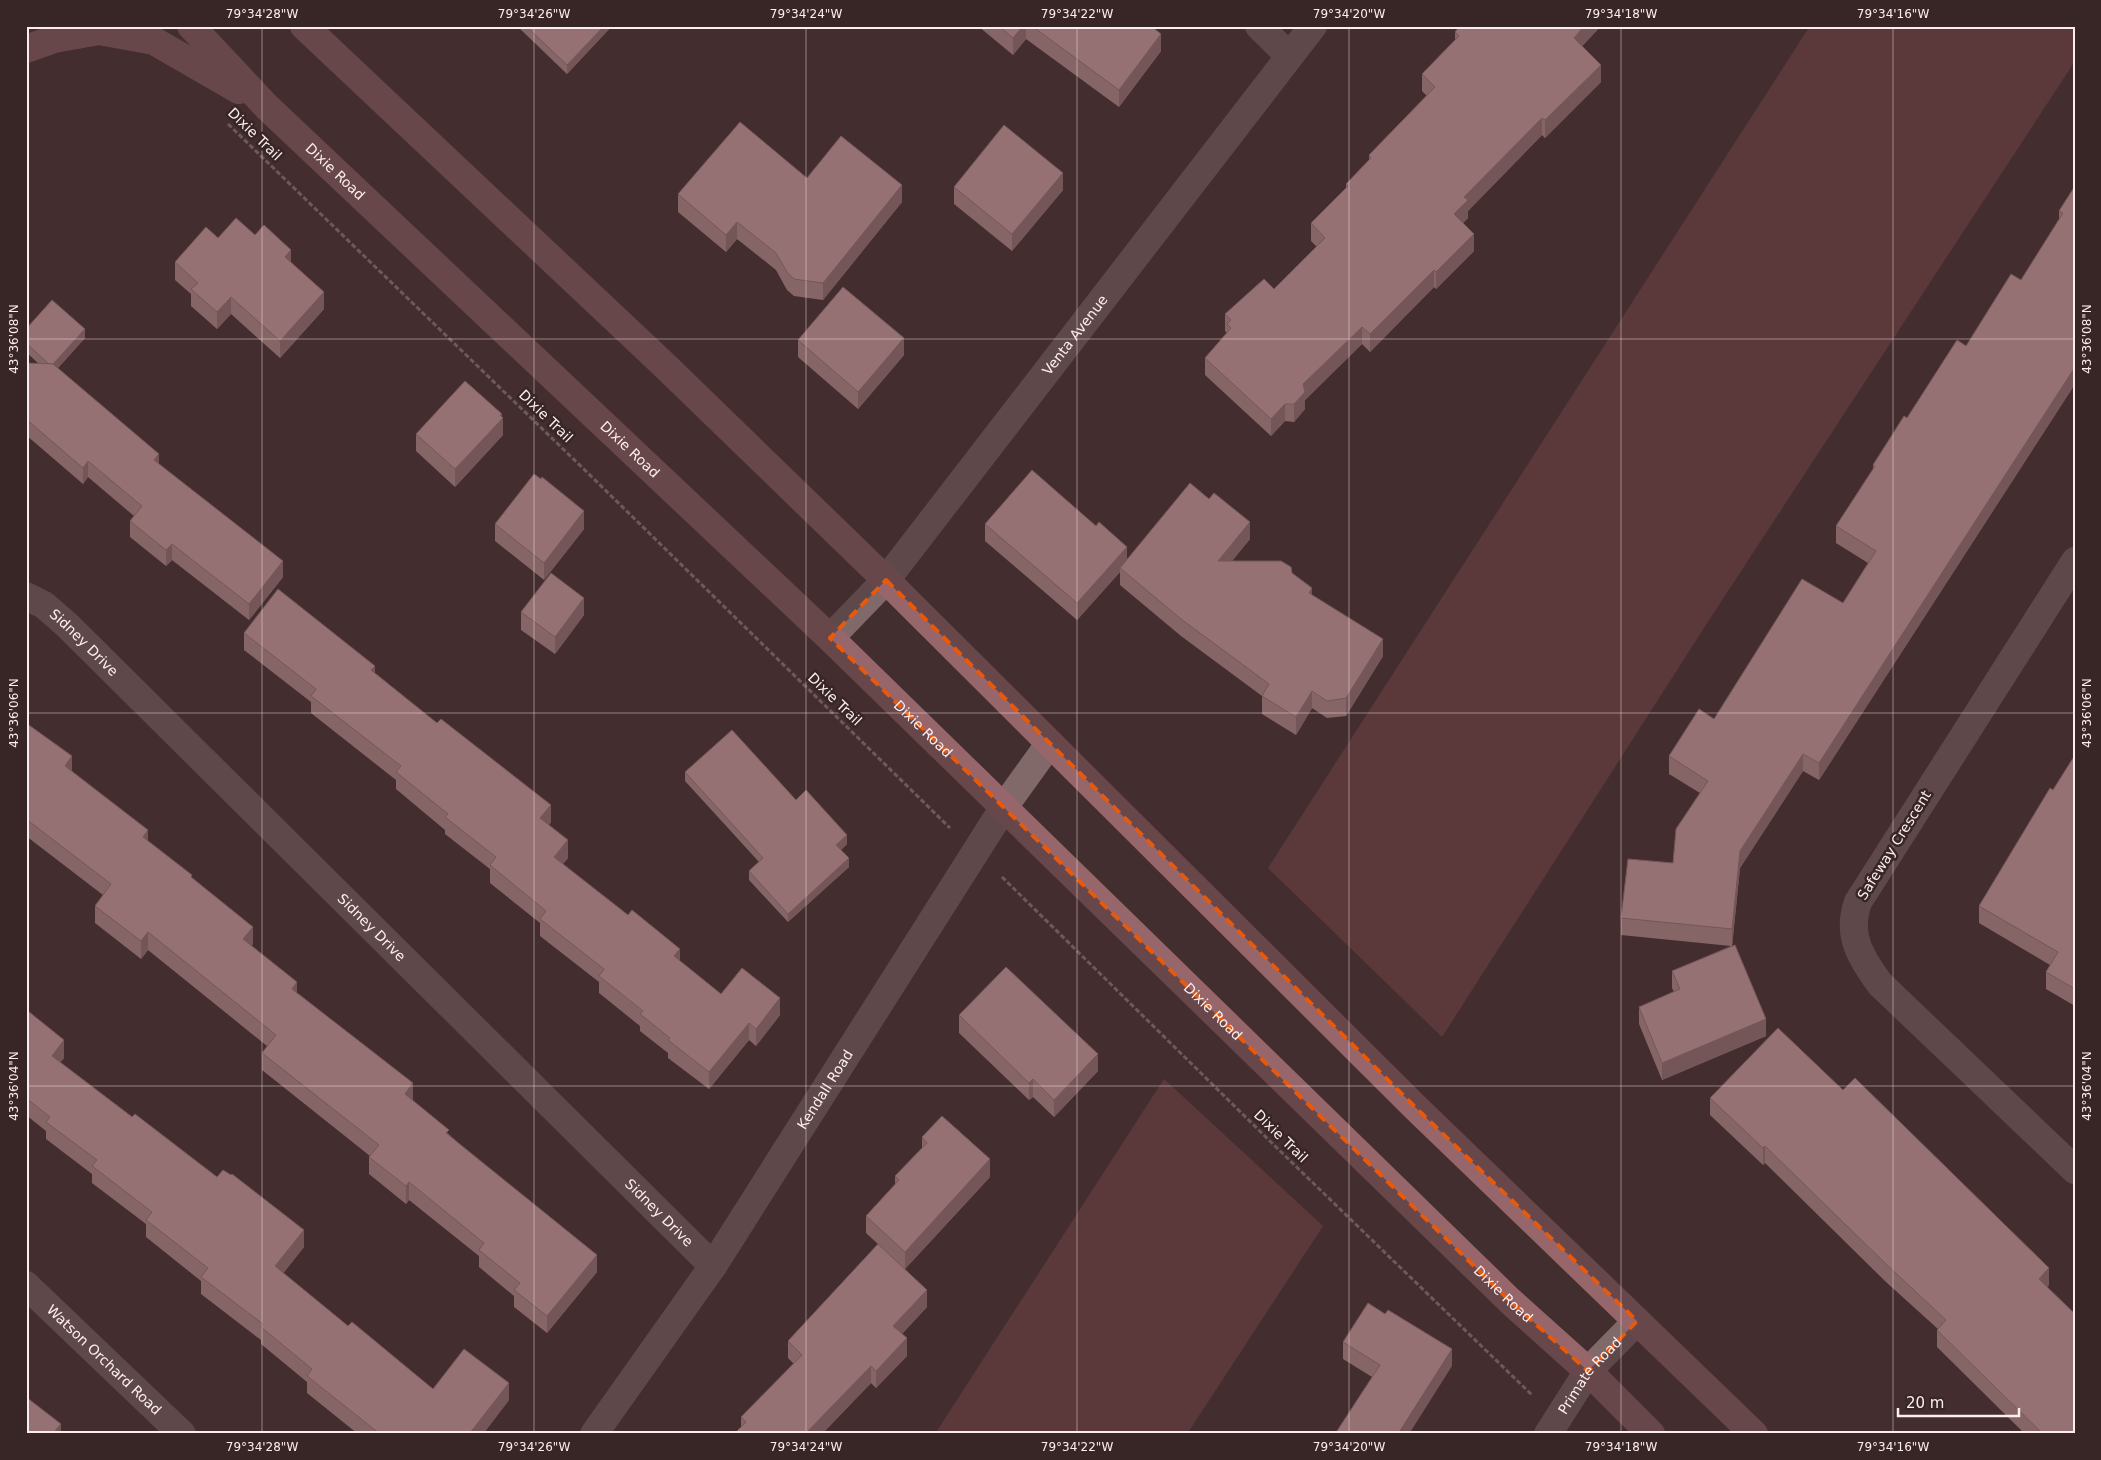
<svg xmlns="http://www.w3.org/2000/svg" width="2101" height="1460" font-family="'DejaVu Sans',sans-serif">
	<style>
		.green { fill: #79474a }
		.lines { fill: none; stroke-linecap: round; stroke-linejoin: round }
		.path { stroke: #a18f90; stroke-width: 3; stroke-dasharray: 5 2.5; stroke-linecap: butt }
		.minor { stroke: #81696a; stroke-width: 28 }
		.secondary { stroke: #96666a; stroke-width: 28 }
		.wall { fill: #d7a8a9 }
		.shaded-wall { fill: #af888a }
		.building { fill: #fac3c5; stroke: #af888a }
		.marked { fill: none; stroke: #e8590c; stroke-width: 4; stroke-dasharray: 10 6; stroke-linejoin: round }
		.ticks { fill: none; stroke: #fceeee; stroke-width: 1; stroke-opacity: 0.45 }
		.labels { text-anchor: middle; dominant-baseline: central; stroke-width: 5; stroke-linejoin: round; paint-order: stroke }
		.street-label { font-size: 14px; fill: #fceeee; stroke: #382525 }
		.neatline { fill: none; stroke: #fceeee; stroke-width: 2 }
		.ticks-label { font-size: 12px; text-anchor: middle; fill: #fceeee }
	</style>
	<rect width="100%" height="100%" fill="#432e2f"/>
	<g class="green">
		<path d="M 1810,26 L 2075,26 L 2075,61 L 1711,617 L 1442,1037 L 1268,868 Z"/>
		<path d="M 1164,1079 L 1323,1226 L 1187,1434 L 935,1434 Z"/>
	</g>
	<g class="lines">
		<g class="path">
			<path d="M 228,124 L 594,479 L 950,828"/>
			<path d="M 1002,877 L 1278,1149 L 1532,1395"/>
		</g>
		<g class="minor">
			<path d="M 1259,26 L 1289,56"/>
			<path d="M 2075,561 L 1858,902 C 1846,935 1861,958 1880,984 L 2075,1170"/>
			<path id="s1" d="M 26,596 L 44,605 L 67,625 L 713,1266"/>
			<path id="s2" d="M 830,638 L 886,580 L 1313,26"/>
			<path id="s3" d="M 26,1285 L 182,1434"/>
			<path id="s4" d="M 594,1434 L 713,1266 L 1004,807 L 1050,743"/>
			<path id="s5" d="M 1548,1434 L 1588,1371 L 1637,1321"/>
		</g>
		<g class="secondary">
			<path id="s6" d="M 191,26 L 267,107 L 830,638 L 1510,1301 L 1588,1371 L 1651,1434"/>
			<path d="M 304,26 L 662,363 L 886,580 L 1415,1107 L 1754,1434"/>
			<path d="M 26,49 L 54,39 L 99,31 L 154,41 L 239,90"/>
		</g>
	</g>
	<g class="wall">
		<path d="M 517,26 L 612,26 L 567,74 Z"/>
		<path d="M 978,26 L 1151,26 L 1161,51 L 1119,107 L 1026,39 L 1013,55 Z"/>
		<path d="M 1460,26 L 1601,26 L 1582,46 L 1601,82 L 1545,138 L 1542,135 L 1468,211 L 1468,218 L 1463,223 L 1474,251 L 1436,289 L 1434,287 L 1370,352 L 1362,344 L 1305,400 L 1305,409 L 1294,422 L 1285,421 L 1271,436 L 1205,375 L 1205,358 L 1227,333 L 1225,331 L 1225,314 L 1274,289 L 1317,247 L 1311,241 L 1311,223 L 1346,188 L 1346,184 L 1369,160 L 1369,155 L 1427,96 L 1422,91 L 1422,74 L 1455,40 L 1455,32 Z"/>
		<path d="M 2075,146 L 2075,167 L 2073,166 L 2073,149 Z"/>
		<path d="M 807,178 L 902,202 L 823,300 L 794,296 L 787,290 L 776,270 L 737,239 L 726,252 L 678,212 L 678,194 Z"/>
		<path d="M 2075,186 L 2075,384 L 1819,780 L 1803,771 L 1740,868 L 1732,946 L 1766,1036 L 1662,1080 L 1639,1024 L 1639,1007 L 1674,992 L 1672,988 L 1672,971 L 1731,946 L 1621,935 L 1621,918 L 1673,863 L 1700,793 L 1669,774 L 1669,756 L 1714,719 L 1843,603 L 1868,563 L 1836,543 L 1836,526 L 1873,470 L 1873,465 L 1907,418 L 2021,280 L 2059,220 L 2059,211 Z"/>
		<path d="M 954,187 L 1063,190 L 1012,251 L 954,204 Z"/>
		<path d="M 255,235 L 291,262 L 324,309 L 280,358 L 231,314 L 217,329 L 191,306 L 191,294 L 175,280 L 175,262 L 218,238 Z"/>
		<path d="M 26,329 L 85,338 L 58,368 L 159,464 L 283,577 L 249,620 L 172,560 L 166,566 L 130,537 L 130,521 L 134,516 L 88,477 L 83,484 L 26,435 L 26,363 L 39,364 L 26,352 Z"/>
		<path d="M 798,340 L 904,355 L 858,409 L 798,357 Z"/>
		<path d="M 502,416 L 503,435 L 455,487 L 416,451 L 416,434 Z"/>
		<path d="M 495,524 L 584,529 L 544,580 L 495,541 Z"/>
		<path d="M 985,524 L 1127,559 L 1250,539 L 1232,561 L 1292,573 L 1312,595 L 1383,656 L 1346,716 L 1327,718 L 1312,708 L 1296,735 L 1262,714 L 1262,696 L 1181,636 L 1120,585 L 1120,572 L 1077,620 L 985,541 Z"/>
		<path d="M 521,612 L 584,615 L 555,654 L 521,630 Z"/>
		<path d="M 244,633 L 375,673 L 551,822 L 549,825 L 568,858 L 563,864 L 680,961 L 721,994 L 780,1015 L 756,1046 L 749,1040 L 709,1089 L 668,1058 L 668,1053 L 640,1031 L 640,1026 L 599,993 L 599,982 L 540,936 L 540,923 L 490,883 L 490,869 L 445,834 L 445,830 L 396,789 L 396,780 L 311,713 L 311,702 L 244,650 Z"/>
		<path d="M 26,723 L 72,771 L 148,841 L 192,878 L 253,944 L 251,946 L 297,993 L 597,1272 L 547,1333 L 514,1307 L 514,1296 L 479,1267 L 479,1256 L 409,1200 L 406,1204 L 369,1174 L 369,1157 L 370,1156 L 262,1070 L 262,1053 L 267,1046 L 148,950 L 141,959 L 95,923 L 95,906 L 103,895 L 26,836 Z"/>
		<path d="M 2075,755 L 2075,1006 L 2046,989 L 2046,972 L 2050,965 L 1979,923 L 1979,906 Z"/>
		<path d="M 685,772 L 796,800 L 847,844 L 841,850 L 849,867 L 788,922 L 749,880 L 749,871 L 759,862 L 685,781 Z"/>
		<path d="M 26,1014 L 64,1058 L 60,1062 L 304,1247 L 283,1273 L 348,1326 L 433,1389 L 509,1400 L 483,1434 L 358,1434 L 307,1393 L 307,1382 L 261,1344 L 261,1340 L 201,1294 L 201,1281 L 146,1237 L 146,1224 L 92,1183 L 92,1174 L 46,1139 L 46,1131 L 26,1115 Z"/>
		<path d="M 959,1015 L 1098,1071 L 1054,1117 L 1033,1097 L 1029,1100 L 959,1033 Z"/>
		<path d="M 1843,1090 L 2049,1285 L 2047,1287 L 2075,1434 L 2025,1434 L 1937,1347 L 1937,1330 L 1938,1329 L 1886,1282 L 1765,1163 L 1763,1165 L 1710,1115 L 1710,1098 Z"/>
		<path d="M 922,1137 L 990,1177 L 905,1269 L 927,1307 L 902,1334 L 907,1356 L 876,1388 L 871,1383 L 822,1434 L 734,1434 L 741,1427 L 741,1417 L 794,1364 L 788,1358 L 788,1341 L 878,1244 L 866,1233 L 866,1216 L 895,1185 L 895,1176 L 922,1148 Z"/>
		<path d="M 1343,1342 L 1452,1366 L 1372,1377 L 1343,1359 Z"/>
	</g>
	<g class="shaded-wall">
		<path d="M 604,26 L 612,26 L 567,74 L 567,65 Z"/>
		<path d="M 1023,26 L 1026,26 L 1026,39 L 1013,55 L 1013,38 Z"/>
		<path d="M 1584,26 L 1601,26 L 1574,55 L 1574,38 Z"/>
		<path d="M 1161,34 L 1161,51 L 1119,107 L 1119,90 Z"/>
		<path d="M 1601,65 L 1601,82 L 1545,138 L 1545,120 Z"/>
		<path d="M 1542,118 L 1542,135 L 1468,211 L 1468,218 L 1454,231 L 1454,214 L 1464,197 Z"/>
		<path d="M 1063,173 L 1063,190 L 1012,251 L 1012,234 Z"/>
		<path d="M 902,185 L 902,202 L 823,300 L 823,283 Z"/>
		<path d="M 737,222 L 737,239 L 726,252 L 726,235 Z"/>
		<path d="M 1474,234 L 1474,251 L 1436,289 L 1436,272 Z"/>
		<path d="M 291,250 L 291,267 L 285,257 Z"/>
		<path d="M 1434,270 L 1434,287 L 1370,352 L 1370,334 Z"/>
		<path d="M 324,292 L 324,309 L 280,358 L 280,341 Z"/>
		<path d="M 231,297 L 231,314 L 217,329 L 217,312 Z"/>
		<path d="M 1362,327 L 1362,344 L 1305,400 L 1305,409 L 1294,422 L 1294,404 L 1303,384 Z"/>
		<path d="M 85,329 L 85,338 L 51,375 L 51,366 Z"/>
		<path d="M 904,338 L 904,355 L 858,409 L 858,392 Z"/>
		<path d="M 2075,367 L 2075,384 L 1819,780 L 1819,763 Z"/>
		<path d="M 1285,404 L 1285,421 L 1271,436 L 1271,419 Z"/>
		<path d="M 502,414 L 502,420 L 503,418 L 503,435 L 455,487 L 455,469 Z"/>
		<path d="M 159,454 L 159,470 L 154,460 Z"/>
		<path d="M 88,461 L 88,477 L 83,484 L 83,468 Z"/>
		<path d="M 584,511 L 584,529 L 544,580 L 544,563 Z"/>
		<path d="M 1250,522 L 1250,539 L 1218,578 L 1218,561 Z"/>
		<path d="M 172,544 L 172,560 L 166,566 L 166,550 Z"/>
		<path d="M 1127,547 L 1127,564 L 1120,568 L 1120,572 L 1077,620 L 1077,603 Z"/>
		<path d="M 283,561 L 283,577 L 249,620 L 249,604 Z"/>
		<path d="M 1312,588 L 1312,605 L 1309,593 Z"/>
		<path d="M 584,598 L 584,615 L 555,654 L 555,637 Z"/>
		<path d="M 1383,639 L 1383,656 L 1346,716 L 1346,698 Z"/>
		<path d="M 375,666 L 375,683 L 371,670 Z"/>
		<path d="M 1312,691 L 1312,708 L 1296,735 L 1296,717 Z"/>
		<path d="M 1803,754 L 1803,771 L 1740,868 L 1732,947 L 1732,929 L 1740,851 Z"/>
		<path d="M 72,756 L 72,774 L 65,766 Z"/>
		<path d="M 551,805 L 551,822 L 540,835 L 540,818 Z"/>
		<path d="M 148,830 L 148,848 L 143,837 Z"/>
		<path d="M 847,835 L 847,844 L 836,854 L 836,845 Z"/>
		<path d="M 568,840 L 568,858 L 554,874 L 554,857 Z"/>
		<path d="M 849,858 L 849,867 L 788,922 L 788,914 Z"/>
		<path d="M 253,927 L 253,944 L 243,957 L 243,939 Z"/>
		<path d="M 148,932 L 148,950 L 141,959 L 141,941 Z"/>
		<path d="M 680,949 L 680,966 L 674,956 Z"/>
		<path d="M 297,982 L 297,1000 L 292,989 Z"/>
		<path d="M 780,998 L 780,1015 L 756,1046 L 756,1029 Z"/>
		<path d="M 1766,1019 L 1766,1036 L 1662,1080 L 1662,1063 Z"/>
		<path d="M 749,1023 L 749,1040 L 709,1089 L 709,1072 Z"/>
		<path d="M 64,1040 L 64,1058 L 52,1073 L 52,1056 Z"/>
		<path d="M 1098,1054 L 1098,1071 L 1054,1117 L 1054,1100 Z"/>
		<path d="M 1033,1079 L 1033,1097 L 1029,1100 L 1029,1083 Z"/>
		<path d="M 413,1083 L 413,1101 L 405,1094 Z"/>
		<path d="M 1765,1146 L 1765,1163 L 1763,1165 L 1763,1148 Z"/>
		<path d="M 990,1159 L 990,1177 L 905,1269 L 905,1252 Z"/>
		<path d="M 409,1182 L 409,1200 L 406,1204 L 406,1186 Z"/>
		<path d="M 304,1230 L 304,1247 L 275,1284 L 275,1266 Z"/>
		<path d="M 597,1255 L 597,1272 L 547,1333 L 547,1316 Z"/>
		<path d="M 2049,1268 L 2049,1285 L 2039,1296 L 2039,1279 Z"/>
		<path d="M 927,1290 L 927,1307 L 893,1343 L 893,1326 Z"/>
		<path d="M 907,1338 L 907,1356 L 876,1388 L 876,1371 Z"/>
		<path d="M 1452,1349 L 1452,1366 L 1409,1434 L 1398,1434 Z"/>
		<path d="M 871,1366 L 871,1383 L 822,1434 L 805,1434 Z"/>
		<path d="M 509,1383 L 509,1400 L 483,1434 L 469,1434 Z"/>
		<path d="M 61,1424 L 61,1434 L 55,1434 L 55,1431 Z"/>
	</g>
	<g class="building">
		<path d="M 526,26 L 604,26 L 567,65 Z"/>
		<path d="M 999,26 L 1023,26 L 1013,38 Z"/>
		<path d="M 1032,26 L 1151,26 L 1161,34 L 1119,90 Z"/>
		<path d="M 1460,26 L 1584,26 L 1574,38 L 1601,65 L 1545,120 L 1542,118 L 1464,197 L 1468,200 L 1454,214 L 1474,234 L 1436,272 L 1434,270 L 1370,334 L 1362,327 L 1303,384 L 1305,392 L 1294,404 L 1285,404 L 1271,419 L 1205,358 L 1231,328 L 1227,324 L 1231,320 L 1225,314 L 1264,279 L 1274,289 L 1325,238 L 1311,223 L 1348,186 L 1346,184 L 1371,158 L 1369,155 L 1435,87 L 1422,74 L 1459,36 L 1455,32 Z"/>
		<path d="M 740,122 L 807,178 L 841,136 L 902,185 L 823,283 L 794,279 L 787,272 L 776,253 L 737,222 L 726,235 L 678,194 Z"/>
		<path d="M 1004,125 L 1063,173 L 1012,234 L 954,187 Z"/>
		<path d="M 2075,186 L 2075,367 L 1819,763 L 1803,754 L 1740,851 L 1732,929 L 1621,918 L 1628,859 L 1673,863 L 1676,829 L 1708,781 L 1669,756 L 1699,709 L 1714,719 L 1802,579 L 1843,603 L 1876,551 L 1836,526 L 1875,466 L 1873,465 L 1904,416 L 1907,418 L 1957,340 L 1966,346 L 2011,274 L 2021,280 L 2063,213 L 2059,211 Z"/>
		<path d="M 236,218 L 255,235 L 264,225 L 291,250 L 285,257 L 324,292 L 280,341 L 231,297 L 217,312 L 191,289 L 198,283 L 175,262 L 206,227 L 218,238 Z"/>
		<path d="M 843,287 L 904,338 L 858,392 L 798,340 Z"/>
		<path d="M 52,300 L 85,329 L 53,364 L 49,364 L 26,343 L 26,329 Z"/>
		<path d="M 26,363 L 53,364 L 159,454 L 154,460 L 283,561 L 249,604 L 172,544 L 166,550 L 130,521 L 142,506 L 88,461 L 83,468 L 26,419 Z"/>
		<path d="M 465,381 L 502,414 L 500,415 L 503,418 L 455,469 L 416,434 Z"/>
		<path d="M 1032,470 L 1096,526 L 1099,522 L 1127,547 L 1077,603 L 985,524 Z"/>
		<path d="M 534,474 L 541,479 L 542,477 L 584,511 L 544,563 L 495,524 Z"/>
		<path d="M 1190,483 L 1209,499 L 1214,493 L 1250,522 L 1218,561 L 1281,561 L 1291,567 L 1292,573 L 1312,588 L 1309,593 L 1383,639 L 1346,698 L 1327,701 L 1312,691 L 1296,717 L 1262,696 L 1269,684 L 1181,619 L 1120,568 Z"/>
		<path d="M 551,573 L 584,598 L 555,637 L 521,612 Z"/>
		<path d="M 278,589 L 375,666 L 371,670 L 437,723 L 441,719 L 551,805 L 540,818 L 568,840 L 554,857 L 628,915 L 632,910 L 680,949 L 674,956 L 721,994 L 742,968 L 780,998 L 756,1029 L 749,1023 L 709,1072 L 668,1040 L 670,1038 L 640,1014 L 643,1011 L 599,976 L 604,969 L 540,919 L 546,911 L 490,865 L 496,857 L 445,817 L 448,814 L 396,772 L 401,766 L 311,696 L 316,689 L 244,633 Z"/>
		<path d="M 26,723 L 72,756 L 65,766 L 148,830 L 143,837 L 192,875 L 191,877 L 253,927 L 243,939 L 297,982 L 292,989 L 413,1083 L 405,1094 L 449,1130 L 446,1133 L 597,1255 L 547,1316 L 514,1290 L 520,1283 L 479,1250 L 484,1243 L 409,1182 L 406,1186 L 369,1157 L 379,1145 L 262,1053 L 276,1035 L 148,932 L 141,941 L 95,906 L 111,884 L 26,819 Z"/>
		<path d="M 732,730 L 796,800 L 806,790 L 847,835 L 836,845 L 849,858 L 788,914 L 749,871 L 763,858 L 685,772 Z"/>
		<path d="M 2075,755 L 2075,989 L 2046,972 L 2058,952 L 1979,906 L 2050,788 L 2053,790 Z"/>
		<path d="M 1735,945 L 1766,1019 L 1662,1063 L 1639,1007 L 1680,989 L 1672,971 Z"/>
		<path d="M 1006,967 L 1098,1054 L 1054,1100 L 1033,1079 L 1029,1083 L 959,1015 Z"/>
		<path d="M 28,1011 L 64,1040 L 52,1056 L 132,1117 L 135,1114 L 217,1177 L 223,1170 L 231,1175 L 232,1174 L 304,1230 L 275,1266 L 348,1326 L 352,1322 L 433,1389 L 464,1349 L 509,1383 L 469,1434 L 380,1434 L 307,1376 L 312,1369 L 261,1327 L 263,1324 L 201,1277 L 208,1268 L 146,1220 L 152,1212 L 92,1166 L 97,1160 L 46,1122 L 50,1117 L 26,1098 L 26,1014 Z"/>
		<path d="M 1778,1028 L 1843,1090 L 1855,1078 L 2049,1268 L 2039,1279 L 2075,1314 L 2075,1434 L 2043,1434 L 1937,1330 L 1946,1320 L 1886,1264 L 1765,1146 L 1763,1148 L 1710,1098 Z"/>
		<path d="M 942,1116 L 990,1159 L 905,1252 L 866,1216 L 899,1180 L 895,1176 L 927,1143 L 922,1137 Z"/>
		<path d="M 878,1244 L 927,1290 L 893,1326 L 907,1338 L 876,1371 L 871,1366 L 805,1434 L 734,1434 L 746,1422 L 741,1417 L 802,1355 L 788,1341 Z"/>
		<path d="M 1368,1303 L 1385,1314 L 1388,1310 L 1452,1349 L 1398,1434 L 1335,1434 L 1380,1365 L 1343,1342 Z"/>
		<path d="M 26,1397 L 61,1424 L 55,1431 L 58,1434 L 26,1434 Z"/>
	</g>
	<path d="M0 0H2101V1460H0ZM 886,580 L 1415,1107 L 1637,1321 L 1588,1371 L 1510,1301 L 830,638 Z" fill="#432e2f" fill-opacity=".55" fill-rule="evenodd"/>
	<path class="marked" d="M 886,580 L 1415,1107 L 1637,1321 L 1588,1371 L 1510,1301 L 830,638 Z"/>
	<path class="ticks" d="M 262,26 L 262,1434M 534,26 L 534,1434M 806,26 L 806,1434M 1077,26 L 1077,1434M 1349,26 L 1349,1434M 1621,26 L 1621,1434M 1893,26 L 1893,1434M 26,339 L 2075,339M 26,713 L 2075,713M 26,1086 L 2075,1086"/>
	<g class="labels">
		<g class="street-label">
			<text transform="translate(255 134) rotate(44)">Dixie Trail</text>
			<text stroke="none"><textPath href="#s6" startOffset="205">Dixie Road</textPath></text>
			<text stroke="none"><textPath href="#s2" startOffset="390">Venta Avenue</textPath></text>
			<text transform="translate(546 416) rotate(44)">Dixie Trail</text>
			<text stroke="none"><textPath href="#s6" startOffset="610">Dixie Road</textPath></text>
			<text stroke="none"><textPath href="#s1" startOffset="75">Sidney Drive</textPath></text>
			<text transform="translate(835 699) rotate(44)">Dixie Trail</text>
			<text stroke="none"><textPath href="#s6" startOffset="1015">Dixie Road</textPath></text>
			<text transform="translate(1894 845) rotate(-58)">Safeway Crescent</text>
			<text stroke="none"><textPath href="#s1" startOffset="480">Sidney Drive</textPath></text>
			<text stroke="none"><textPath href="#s6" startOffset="1420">Dixie Road</textPath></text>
			<text stroke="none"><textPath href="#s4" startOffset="415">Kendall Road</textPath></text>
			<text transform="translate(1281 1136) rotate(44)">Dixie Trail</text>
			<text stroke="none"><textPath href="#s1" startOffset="885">Sidney Drive</textPath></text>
			<text stroke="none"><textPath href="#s6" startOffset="1825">Dixie Road</textPath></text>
			<text stroke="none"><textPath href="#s3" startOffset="108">Watson Orchard Road</textPath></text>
			<text stroke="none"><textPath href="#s5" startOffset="72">Primate Road</textPath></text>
		</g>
	</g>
	<rect width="2101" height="1460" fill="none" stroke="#382525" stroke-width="55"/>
	<path d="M1898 1408v8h121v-8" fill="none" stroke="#fceeee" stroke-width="2.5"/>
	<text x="1906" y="1408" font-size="15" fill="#fceeee" stroke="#382525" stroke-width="4" paint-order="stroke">20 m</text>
	<rect x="28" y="28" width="2046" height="1404" class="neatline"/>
	<g class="ticks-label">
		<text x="262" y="18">79°34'28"W</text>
		<text x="534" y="18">79°34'26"W</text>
		<text x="806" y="18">79°34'24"W</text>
		<text x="1077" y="18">79°34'22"W</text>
		<text x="1349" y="18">79°34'20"W</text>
		<text x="1621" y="18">79°34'18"W</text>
		<text x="1893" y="18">79°34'16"W</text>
		<text transform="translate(14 339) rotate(-90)" y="4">43°36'08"N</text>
		<text transform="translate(2087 339) rotate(-90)" y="4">43°36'08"N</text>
		<text transform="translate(14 713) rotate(-90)" y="4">43°36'06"N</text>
		<text transform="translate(2087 713) rotate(-90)" y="4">43°36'06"N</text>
		<text transform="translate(14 1086) rotate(-90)" y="4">43°36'04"N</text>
		<text transform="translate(2087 1086) rotate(-90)" y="4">43°36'04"N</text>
		<text x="262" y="1451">79°34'28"W</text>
		<text x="534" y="1451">79°34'26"W</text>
		<text x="806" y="1451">79°34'24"W</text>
		<text x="1077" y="1451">79°34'22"W</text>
		<text x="1349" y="1451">79°34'20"W</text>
		<text x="1621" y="1451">79°34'18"W</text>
		<text x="1893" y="1451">79°34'16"W</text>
	</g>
</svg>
